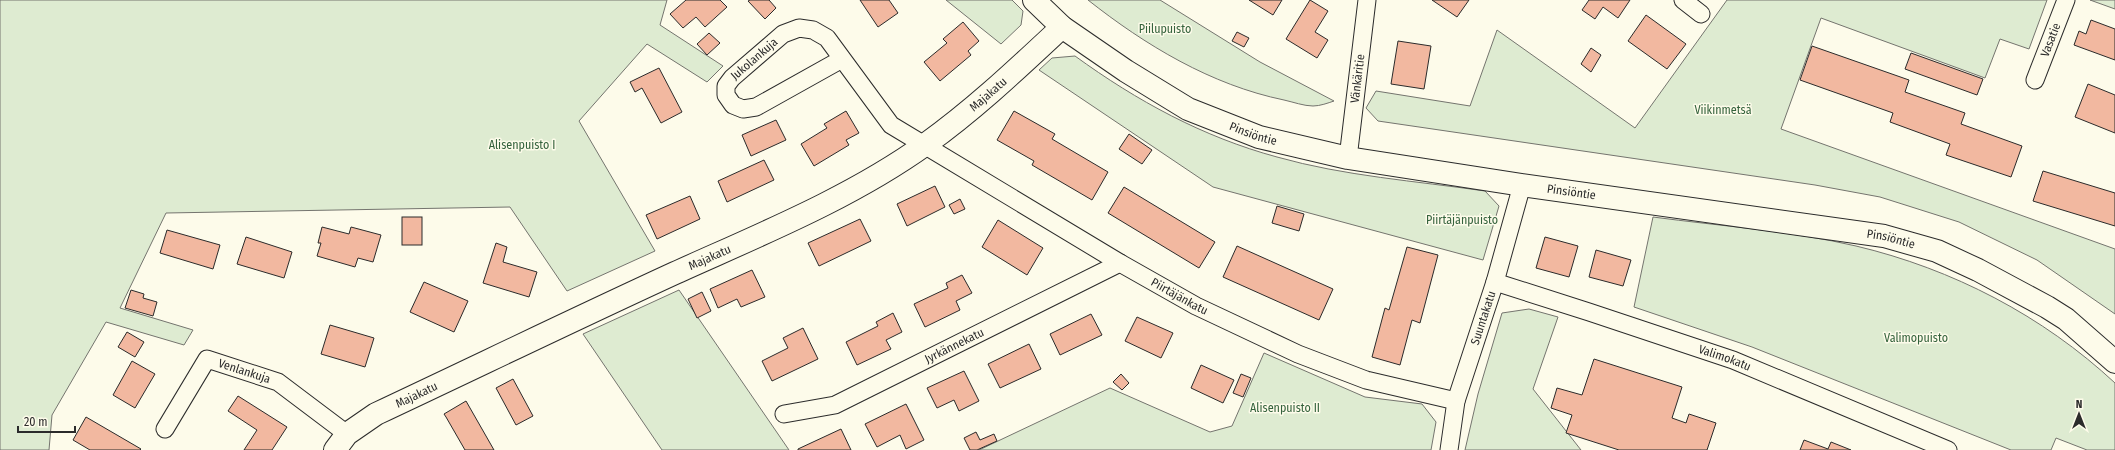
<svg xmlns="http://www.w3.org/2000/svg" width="2115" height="450" font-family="'Fira Sans Condensed',sans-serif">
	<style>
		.green { fill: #deebd1; stroke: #74746e }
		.building { fill: #f2b8a0; stroke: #2b2b2b }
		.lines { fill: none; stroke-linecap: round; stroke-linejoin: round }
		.street-casing { stroke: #2b2b2b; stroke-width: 19 }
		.secondary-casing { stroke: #2b2b2b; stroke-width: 24 }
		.street { stroke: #fdfbea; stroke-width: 17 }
		.secondary { stroke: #fdfbea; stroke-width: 22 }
		.labels { text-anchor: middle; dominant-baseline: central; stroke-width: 3; stroke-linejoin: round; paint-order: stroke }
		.park-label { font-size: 12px; fill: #34623c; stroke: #fdfbea }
		.street-label { font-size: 12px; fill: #2b2b2b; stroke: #fdfbea }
	</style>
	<rect width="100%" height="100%" fill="#fdfbea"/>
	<g class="green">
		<path d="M 0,0 L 667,0 L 660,25 L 723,66 L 707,82 L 647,44 L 579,121 L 655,251 L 567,291 L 510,207 L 166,213 L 120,308 L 193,330 L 184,345 L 106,322 L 52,415 L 49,450 L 0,450 Z"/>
		<path d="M 946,0 L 1012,0 L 1023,11 L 1021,25 L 1001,44 Z"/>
		<path d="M 1088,0 L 1160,0 L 1260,62 L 1334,101 C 1328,103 1320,106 1313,106 C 1304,106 1293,102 1284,100 C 1211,85 1145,45 1088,0 Z"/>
		<path d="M 1727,0 L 2047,0 L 2029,49 L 2000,39 L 1985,78 L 1821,18 L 1781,129 L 2115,249 L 2115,314 L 2037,260 L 1959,222 L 1880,197 L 1815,185 L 1378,121 L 1366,108 L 1376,91 L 1470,106 L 1497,30 L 1635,128 Z"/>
		<path d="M 2090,0 L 2115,0 L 2115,9 Z"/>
		<path d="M 1075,56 C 1137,101 1203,137 1277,157 C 1344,176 1416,181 1485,191 L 1499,206 L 1483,260 L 1213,187 L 1039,70 L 1052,58 Z"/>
		<path d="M 1653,217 C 1720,226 1792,231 1856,246 C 1953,269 2043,316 2115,383 L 2115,450 L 2087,450 L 2056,438 L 2051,450 L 2011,450 L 1752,347 L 1634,307 Z"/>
		<path d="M 679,290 L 789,450 L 662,450 L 583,334 Z"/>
		<path d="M 1529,309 L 1558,317 L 1533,389 L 1581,450 L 1465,450 L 1478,394 L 1502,313 Z"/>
		<path d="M 1264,353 L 1365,397 L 1422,404 L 1436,422 L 1431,450 L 979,450 L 1110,388 L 1210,432 L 1232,426 Z"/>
	</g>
	<g class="building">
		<path d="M 686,0 L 720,0 L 727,7 L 705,27 L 696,17 L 683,28 L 670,14 Z"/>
		<path d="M 750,0 L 769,0 L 776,8 L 765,19 L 748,1 Z"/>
		<path d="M 860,0 L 889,0 L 898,13 L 878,27 Z"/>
		<path d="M 1249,0 L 1282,0 L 1273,15 Z"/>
		<path d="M 1310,0 L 1328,11 L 1315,32 L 1328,40 L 1317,58 L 1286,39 Z"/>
		<path d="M 1432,0 L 1469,0 L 1457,17 Z"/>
		<path d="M 1589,0 L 1630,0 L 1618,18 L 1603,7 L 1595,19 L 1582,10 Z"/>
		<path d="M 1646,15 L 1686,44 L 1667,69 L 1628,41 Z"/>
		<path d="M 2091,20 L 2115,29 L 2115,60 L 2074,45 L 2079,31 L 2086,34 Z"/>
		<path d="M 963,22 L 979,41 L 968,51 L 971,55 L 940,81 L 924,62 L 947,43 L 943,39 Z"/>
		<path d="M 1237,32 L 1249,38 L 1244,47 L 1232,41 Z"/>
		<path d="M 709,33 L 720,43 L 707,55 L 697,44 Z"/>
		<path d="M 1398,41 L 1431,46 L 1424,89 L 1391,84 Z"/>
		<path d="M 1812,46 L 1909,80 L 1905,92 L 1965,113 L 1961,124 L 2022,146 L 2011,177 L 1946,155 L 1950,144 L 1890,122 L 1893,113 L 1800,80 Z"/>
		<path d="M 1591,48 L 1601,55 L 1591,72 L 1581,64 Z"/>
		<path d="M 1911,53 L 1983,79 L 1977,95 L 1905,69 Z"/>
		<path d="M 659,68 L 682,112 L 661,123 L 642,88 L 635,92 L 630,82 Z"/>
		<path d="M 2088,84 L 2115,95 L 2115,133 L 2075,117 Z"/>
		<path d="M 846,111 L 859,133 L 846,140 L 849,145 L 814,166 L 801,144 L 827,128 L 824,124 Z"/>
		<path d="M 1014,111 L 1055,134 L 1052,139 L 1108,172 L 1092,200 L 1032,165 L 1034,161 L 997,140 Z"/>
		<path d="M 776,120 L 786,140 L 751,156 L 742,135 Z"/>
		<path d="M 1129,134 L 1152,150 L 1142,164 L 1119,149 Z"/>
		<path d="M 764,160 L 774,180 L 727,202 L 718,181 Z"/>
		<path d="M 2043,171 L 2115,193 L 2115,226 L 2033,201 Z"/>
		<path d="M 935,186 L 945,207 L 907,226 L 897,204 Z"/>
		<path d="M 1124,187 L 1215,242 L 1199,268 L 1108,213 Z"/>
		<path d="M 690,196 L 700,219 L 657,239 L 646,215 Z"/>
		<path d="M 960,199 L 965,209 L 954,214 L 949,205 Z"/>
		<path d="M 1277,206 L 1304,214 L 1299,231 L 1272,223 Z"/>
		<rect x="402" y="217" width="20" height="28"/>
		<path d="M 860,219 L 871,241 L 819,266 L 808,243 Z"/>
		<path d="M 998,220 L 1043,248 L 1027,275 L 982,247 Z"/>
		<path d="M 322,227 L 349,234 L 351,227 L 381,235 L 373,262 L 358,258 L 355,267 L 317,256 L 321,243 L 318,243 Z"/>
		<path d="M 167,230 L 220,245 L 213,269 L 160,253 Z"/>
		<path d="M 246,237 L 292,252 L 284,278 L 237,264 Z"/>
		<path d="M 1545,237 L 1578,246 L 1569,277 L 1536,268 Z"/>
		<path d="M 496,243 L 507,247 L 503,262 L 537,272 L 529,297 L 483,283 Z"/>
		<path d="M 1237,246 L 1333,289 L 1319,320 L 1223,277 Z"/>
		<path d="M 1407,247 L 1438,255 L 1420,323 L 1412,320 L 1400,365 L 1372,357 L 1385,308 L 1389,310 Z"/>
		<path d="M 1596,250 L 1631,260 L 1623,286 L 1589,277 Z"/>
		<path d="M 752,270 L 765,297 L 741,307 L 737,299 L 718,308 L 710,289 Z"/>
		<path d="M 962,275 L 972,293 L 956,301 L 960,310 L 925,327 L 914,304 L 948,288 L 946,283 Z"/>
		<path d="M 424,282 L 468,301 L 454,332 L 410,312 Z"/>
		<path d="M 131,290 L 144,294 L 143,298 L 157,302 L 153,316 L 125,308 Z"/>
		<path d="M 702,292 L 711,311 L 697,318 L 688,299 Z"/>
		<path d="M 893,313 L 902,332 L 886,340 L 891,349 L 857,365 L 846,342 L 878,326 L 876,322 Z"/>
		<path d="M 1091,314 L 1102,335 L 1060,355 L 1050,334 Z"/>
		<path d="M 1137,317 L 1173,333 L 1161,358 L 1125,341 Z"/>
		<path d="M 330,325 L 374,338 L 365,367 L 321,354 Z"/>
		<path d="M 803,328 L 818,359 L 772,381 L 762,361 L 788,348 L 783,338 Z"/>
		<path d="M 127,332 L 144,342 L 135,357 L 118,347 Z"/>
		<path d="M 1029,344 L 1041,369 L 1000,388 L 988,364 Z"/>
		<path d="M 1594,359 L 1682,387 L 1672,418 L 1686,423 L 1689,414 L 1716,423 L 1707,450 L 1619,450 L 1566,433 L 1572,415 L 1551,408 L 1557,388 L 1582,395 Z"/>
		<path d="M 132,361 L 155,374 L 135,408 L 113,395 Z"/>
		<path d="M 1201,365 L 1234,380 L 1223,403 L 1191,388 Z"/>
		<path d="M 964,371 L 979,401 L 959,411 L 954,400 L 937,408 L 927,388 Z"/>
		<path d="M 1121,374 L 1129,383 L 1122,390 L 1113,382 Z"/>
		<path d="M 1241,374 L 1251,378 L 1243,397 L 1233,393 Z"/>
		<path d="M 513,379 L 533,416 L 516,425 L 496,388 Z"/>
		<path d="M 238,396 L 287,427 L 272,450 L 244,450 L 257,430 L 228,411 Z"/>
		<path d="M 466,401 L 494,450 L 465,450 L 446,417 L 444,414 Z"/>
		<path d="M 906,404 L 924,440 L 906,449 L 900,435 L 877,447 L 865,424 Z"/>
		<path d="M 86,417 L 141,449 L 140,450 L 90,450 L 73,440 Z"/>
		<path d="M 841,429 L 851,450 L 798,450 L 798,449 Z"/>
		<path d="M 976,432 L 980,440 L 994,434 L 997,441 L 977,450 L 970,450 L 964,438 Z"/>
		<path d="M 1804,440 L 1828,449 L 1831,442 L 1851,450 L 1800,450 Z"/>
	</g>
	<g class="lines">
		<defs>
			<g id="street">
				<path d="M 1683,0 L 1701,14"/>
				<path id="s1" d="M 842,59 L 756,107 L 743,109 L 733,105 L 726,95 L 726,86 L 732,78 L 783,34 L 799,28 L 813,30 L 827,38 L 891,125 L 1120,263 L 1196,306 L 1298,354 L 1366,380 L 1456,401"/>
				<path id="s2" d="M 2035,80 L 2066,0"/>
				<path id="s3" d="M 1348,158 L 1367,0"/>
				<path id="s4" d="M 1495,282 L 1589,312 L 1733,360 L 1948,450"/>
				<path id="s5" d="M 784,414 L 835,405 L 1120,263"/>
				<path id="s6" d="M 165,429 L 207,359 L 278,382 L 347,434"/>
				<path id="s7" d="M 1449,450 L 1456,401 L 1495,282 L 1522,185"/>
			</g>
			<g id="secondary">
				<path id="s8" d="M 1034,0 L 1062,27 L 1126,71 L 1188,109 L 1259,137 L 1348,158 L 1522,185 L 1884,236 L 1937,251 L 1978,270 L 2047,307 L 2066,319 L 2115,362"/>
				<path id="s9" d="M 335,450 L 347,434 L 376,414 C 476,367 575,319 675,273 C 759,235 851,198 926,144 C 975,109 1018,68 1062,27"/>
			</g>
		</defs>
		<use href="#street" class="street-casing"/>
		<use href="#secondary" class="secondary-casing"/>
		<use href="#street" class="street"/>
		<use href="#secondary" class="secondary"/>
	</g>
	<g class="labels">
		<g class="park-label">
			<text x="1165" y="29">Piilupuisto</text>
			<text x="1723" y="110">Viikinmetsä</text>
			<text x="522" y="145">Alisenpuisto I</text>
			<text x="1462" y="220">Piirtäjänpuisto</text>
			<text x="1916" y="338">Valimopuisto</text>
			<text x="1285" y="408">Alisenpuisto II</text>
		</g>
		<g class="street-label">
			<text stroke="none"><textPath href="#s2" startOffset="43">Vasatie</textPath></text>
			<text stroke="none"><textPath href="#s1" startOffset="183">Jukolankuja</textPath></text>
			<text stroke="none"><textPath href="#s3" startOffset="80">Vänkäritie</textPath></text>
			<text stroke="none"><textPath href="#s9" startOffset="748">Majakatu</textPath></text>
			<text stroke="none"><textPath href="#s8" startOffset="259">Pinsiöntie</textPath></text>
			<text stroke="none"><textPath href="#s8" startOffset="583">Pinsiöntie</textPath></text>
			<text stroke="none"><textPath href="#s8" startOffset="906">Pinsiöntie</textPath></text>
			<text stroke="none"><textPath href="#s9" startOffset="424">Majakatu</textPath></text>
			<text stroke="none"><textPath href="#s1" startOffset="712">Piirtäjänkatu</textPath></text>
			<text stroke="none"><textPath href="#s7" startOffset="137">Suuntakatu</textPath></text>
			<text stroke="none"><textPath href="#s5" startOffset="185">Jyrkännekatu</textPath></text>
			<text stroke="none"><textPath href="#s4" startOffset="242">Valimokatu</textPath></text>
			<text stroke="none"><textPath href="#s6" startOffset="121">Venlankuja</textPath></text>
			<text stroke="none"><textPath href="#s9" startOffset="100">Majakatu</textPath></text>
		</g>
	</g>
	<g transform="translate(2079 414)" stroke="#fdfbea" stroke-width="3" paint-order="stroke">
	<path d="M0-3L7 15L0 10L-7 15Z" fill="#2b2b2b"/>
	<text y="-6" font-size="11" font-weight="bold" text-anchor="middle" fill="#2b2b2b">N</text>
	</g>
	<path d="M18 426v6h57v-6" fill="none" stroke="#2b2b2b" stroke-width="2"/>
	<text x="24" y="426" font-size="12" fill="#2b2b2b" stroke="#fdfbea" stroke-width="3" paint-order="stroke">20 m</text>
</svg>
